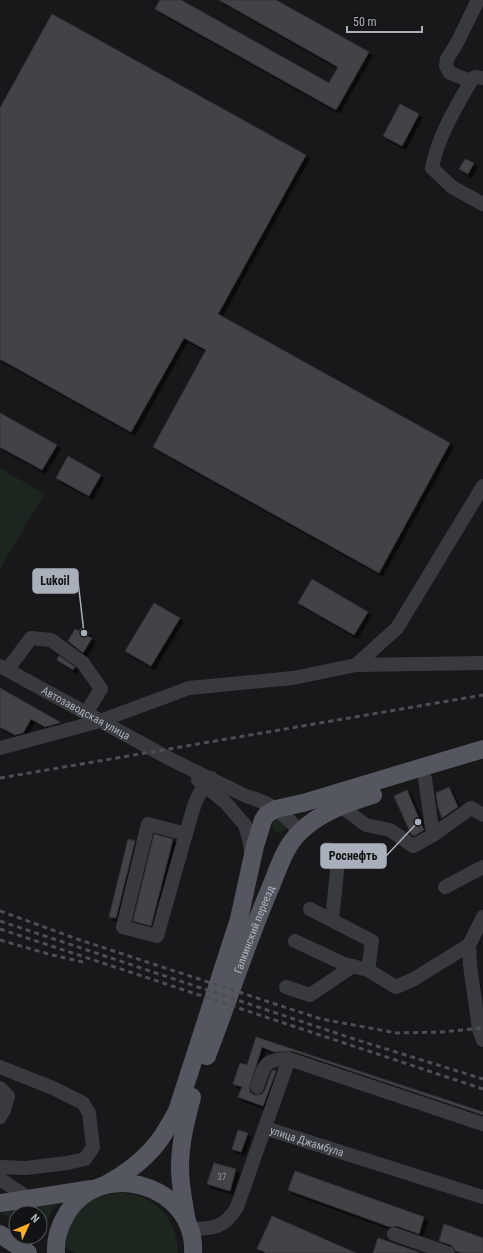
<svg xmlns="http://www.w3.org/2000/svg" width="483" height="1253" font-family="'Roboto Condensed',sans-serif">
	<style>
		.green { fill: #1d261e }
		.building { fill: #424347; stroke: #323237; filter: url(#shadow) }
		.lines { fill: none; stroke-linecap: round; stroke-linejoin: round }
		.minor { stroke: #383a40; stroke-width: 14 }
		.major { stroke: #54575f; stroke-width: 18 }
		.rail { stroke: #4b4e55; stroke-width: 3; stroke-dasharray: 5 4; stroke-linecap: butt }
		.labels { text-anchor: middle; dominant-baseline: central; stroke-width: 3.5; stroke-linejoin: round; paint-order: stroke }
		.number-label { font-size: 9px; fill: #8f959e }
		.street-label { font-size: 11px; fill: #a9b0bb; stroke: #131315 }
		.leader { fill: none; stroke: #a9b0bb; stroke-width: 1.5 }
		.callout-dot { fill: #a9b0bb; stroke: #131315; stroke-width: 1.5 }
		.callout { fill: #a9b0bb; stroke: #a9b0bb; stroke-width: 1.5 }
		.callout-label { font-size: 12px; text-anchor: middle; font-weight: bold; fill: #111 }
	</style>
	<defs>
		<filter id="shadow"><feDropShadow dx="3.5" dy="3.5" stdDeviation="0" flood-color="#0009"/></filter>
	</defs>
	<rect width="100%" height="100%" fill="#18181a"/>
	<g class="green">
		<path d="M 0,468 L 44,494 L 0,569 Z"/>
		<circle cx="279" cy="826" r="7"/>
		<path d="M 120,1193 C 126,1194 133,1194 139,1196 C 163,1204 178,1227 178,1253 L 76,1253 L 61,1245 C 64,1231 66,1228 75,1217 C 90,1198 96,1197 120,1193 Z"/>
		<path d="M 57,1203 L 50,1214 L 42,1234 L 40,1234 L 40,1213 L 16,1213 L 16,1222 L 0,1213 L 5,1210 Z"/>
	</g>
	<g class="building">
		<path d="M 160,0 L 181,0 L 329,83 L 338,67 L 219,0 L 276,0 L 369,52 L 336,110 L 155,9 Z"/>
		<path d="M 52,14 L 306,155 L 218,314 L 450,443 L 379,573 L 153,447 L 206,350 L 184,338 L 131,432 L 0,359 L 0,108 Z"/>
		<path d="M 400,104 L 419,114 L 402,146 L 383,136 Z"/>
		<path d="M 465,159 L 474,163 L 468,174 L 459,169 Z"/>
		<path d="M 0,413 L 57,445 L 42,470 L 0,447 Z"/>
		<path d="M 68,456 L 101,475 L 89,496 L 56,478 Z"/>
		<path d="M 312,579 L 368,612 L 354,635 L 298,603 Z"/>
		<path d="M 154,603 L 180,618 L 151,666 L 125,651 Z"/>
		<path d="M 81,628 L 89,633 L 87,636 L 92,638 L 83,653 L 68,641 L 75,629 L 79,631 Z"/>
		<path d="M 59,656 L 75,667 L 73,670 L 57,660 Z"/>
		<path d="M 0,688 L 60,722 L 59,723 L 45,727 L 31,719 L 23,733 L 15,735 L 0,727 Z"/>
		<path d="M 449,787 L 458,807 L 442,818 L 438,807 L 436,793 Z"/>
		<path d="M 407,790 L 423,828 L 424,830 L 414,836 L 411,834 L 394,796 Z"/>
		<path d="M 154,834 L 173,839 L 151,926 L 133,921 Z"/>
		<path d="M 128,839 L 135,841 L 116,918 L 109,917 Z"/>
		<path d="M 256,1037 L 483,1112 L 483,1115 L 292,1051 L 274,1052 L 262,1047 L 249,1088 L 250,1092 L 254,1095 L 258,1095 L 262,1094 L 265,1090 L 271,1073 L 273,1070 L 276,1071 L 263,1106 L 238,1097 L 242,1087 L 233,1084 L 240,1063 L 247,1065 Z"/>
		<path d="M 238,1130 L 248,1133 L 241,1152 L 232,1149 Z"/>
		<path d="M 214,1163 L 236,1169 L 230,1191 L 207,1184 Z"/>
		<path d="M 295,1171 L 424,1217 L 419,1234 L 397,1226 L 390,1227 L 288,1190 Z"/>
		<path d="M 272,1216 L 356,1253 L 267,1253 L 257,1249 Z"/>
		<path d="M 444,1224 L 483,1238 L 483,1253 L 462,1253 L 456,1251 L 451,1245 L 439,1241 Z"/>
		<path d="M 378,1238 L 418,1252 L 418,1253 L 373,1253 Z"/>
	</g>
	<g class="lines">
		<g class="minor">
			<path d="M 483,78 L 475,77 L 471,81 C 455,109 438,136 432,168 L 452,187 L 483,204"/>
			<path d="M 471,81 L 450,73 L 446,66 L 447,59 L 457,43 L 478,0"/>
			<path d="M 356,665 L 483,663"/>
			<path id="s1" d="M 0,666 L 172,760 L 246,796 C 271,803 283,812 300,832"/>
			<path d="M 7,670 L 31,638 L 51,640 L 83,663 L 101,689 L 86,713"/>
			<path d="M 0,748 L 100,721 L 189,688 L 293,678 L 356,665 L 397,628 L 483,486"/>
			<path d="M 198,780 L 225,802 L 245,825 L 250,842 L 251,854"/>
			<path d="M 339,805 L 366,825 L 390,830 L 413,846 L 433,835 L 425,779"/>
			<path d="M 186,834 L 148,824 L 123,927 L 157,936 L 185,837 L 186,834 C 192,813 195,794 211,778"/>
			<path d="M 433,835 L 471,808 L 483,815"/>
			<path d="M 328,849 L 338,862 L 332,920"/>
			<path d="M 445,887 L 483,867"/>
			<path d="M 310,909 L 372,941 L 368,970"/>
			<path d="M 483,917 L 469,945 L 470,965 L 479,1029 L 483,1040"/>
			<path d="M 295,941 L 344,964 L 368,970 L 396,987 L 414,979 L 469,945"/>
			<path d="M 286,987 L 310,995 L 353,966"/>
			<path d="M 0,1067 L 53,1088 L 83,1103 L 89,1113 L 93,1147 L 85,1159 L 67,1163 L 26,1168 L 0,1167"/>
			<path d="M 257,1087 C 265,1065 263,1059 289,1059"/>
			<path d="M 0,1088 L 8,1096 L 4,1110 L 0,1117"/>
			<path id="s2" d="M 265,1128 L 483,1197"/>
			<path d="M 0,1179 L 30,1199"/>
			<path d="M 190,1229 C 212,1229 225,1228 237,1207 L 289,1059 L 483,1124"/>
			<path d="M 394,1234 L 448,1253"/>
		</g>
		<g class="major">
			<path id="s3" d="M 207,1056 C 228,1001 246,945 269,891 C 278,870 284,847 300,832 C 320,812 347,803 373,795"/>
			<path d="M 105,1185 C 127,1173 147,1158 161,1138 C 167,1129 172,1120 177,1111 L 239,919 L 255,846 L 263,820 L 267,814 L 276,809 L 303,803 L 483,749"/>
			<path d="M 0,1203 L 92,1189"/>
			<path d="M 187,1222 C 184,1204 180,1186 180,1167 C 180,1143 186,1120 192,1097"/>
			<path d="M 0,1234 L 28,1253"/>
			<path d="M 56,1253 C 55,1240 59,1227 66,1215 C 100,1156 197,1185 193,1253"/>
		</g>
		<g class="rail">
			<path d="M 0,778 L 483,695"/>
			<path d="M 0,911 L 80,940 L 321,1019 L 397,1033 L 442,1032 L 483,1028"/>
			<path d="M 0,921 L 354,1039 L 483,1079"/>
			<path d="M 0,929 L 483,1089"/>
			<path d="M 0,940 L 52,955 L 83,962"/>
		</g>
	</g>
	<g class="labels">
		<g class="number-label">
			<text x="222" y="1177">37</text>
		</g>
		<g class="street-label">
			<text stroke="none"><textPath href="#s1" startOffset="98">Автозаводская улица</textPath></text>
			<text stroke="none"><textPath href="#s3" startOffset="135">Галкинский переезд</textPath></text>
			<text stroke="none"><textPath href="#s2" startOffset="44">улица Джамбула</textPath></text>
		</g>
	</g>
	<path class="leader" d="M84 633L78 581M418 822L386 856"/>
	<g class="callout-dot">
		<circle cx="84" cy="633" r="4"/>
		<circle cx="418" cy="822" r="4"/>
	</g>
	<g class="callout">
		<rect x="33" y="569" width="45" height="24" rx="4"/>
		<rect x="321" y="844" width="65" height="24" rx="4"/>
	</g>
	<g class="callout-label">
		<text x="55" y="585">Lukoil</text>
		<text x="353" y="860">Роснефть</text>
	</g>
	<g transform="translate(28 1225) rotate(46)"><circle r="19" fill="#131315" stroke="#4f5257"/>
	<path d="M0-3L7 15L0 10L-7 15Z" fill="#ffac2b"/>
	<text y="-6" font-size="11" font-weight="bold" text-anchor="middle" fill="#a9b0bb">N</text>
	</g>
	<path d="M347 26v6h75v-6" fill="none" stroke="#a9b0bb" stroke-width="2"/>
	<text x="353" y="26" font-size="12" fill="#a9b0bb" stroke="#131315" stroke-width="3" paint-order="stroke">50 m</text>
</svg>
